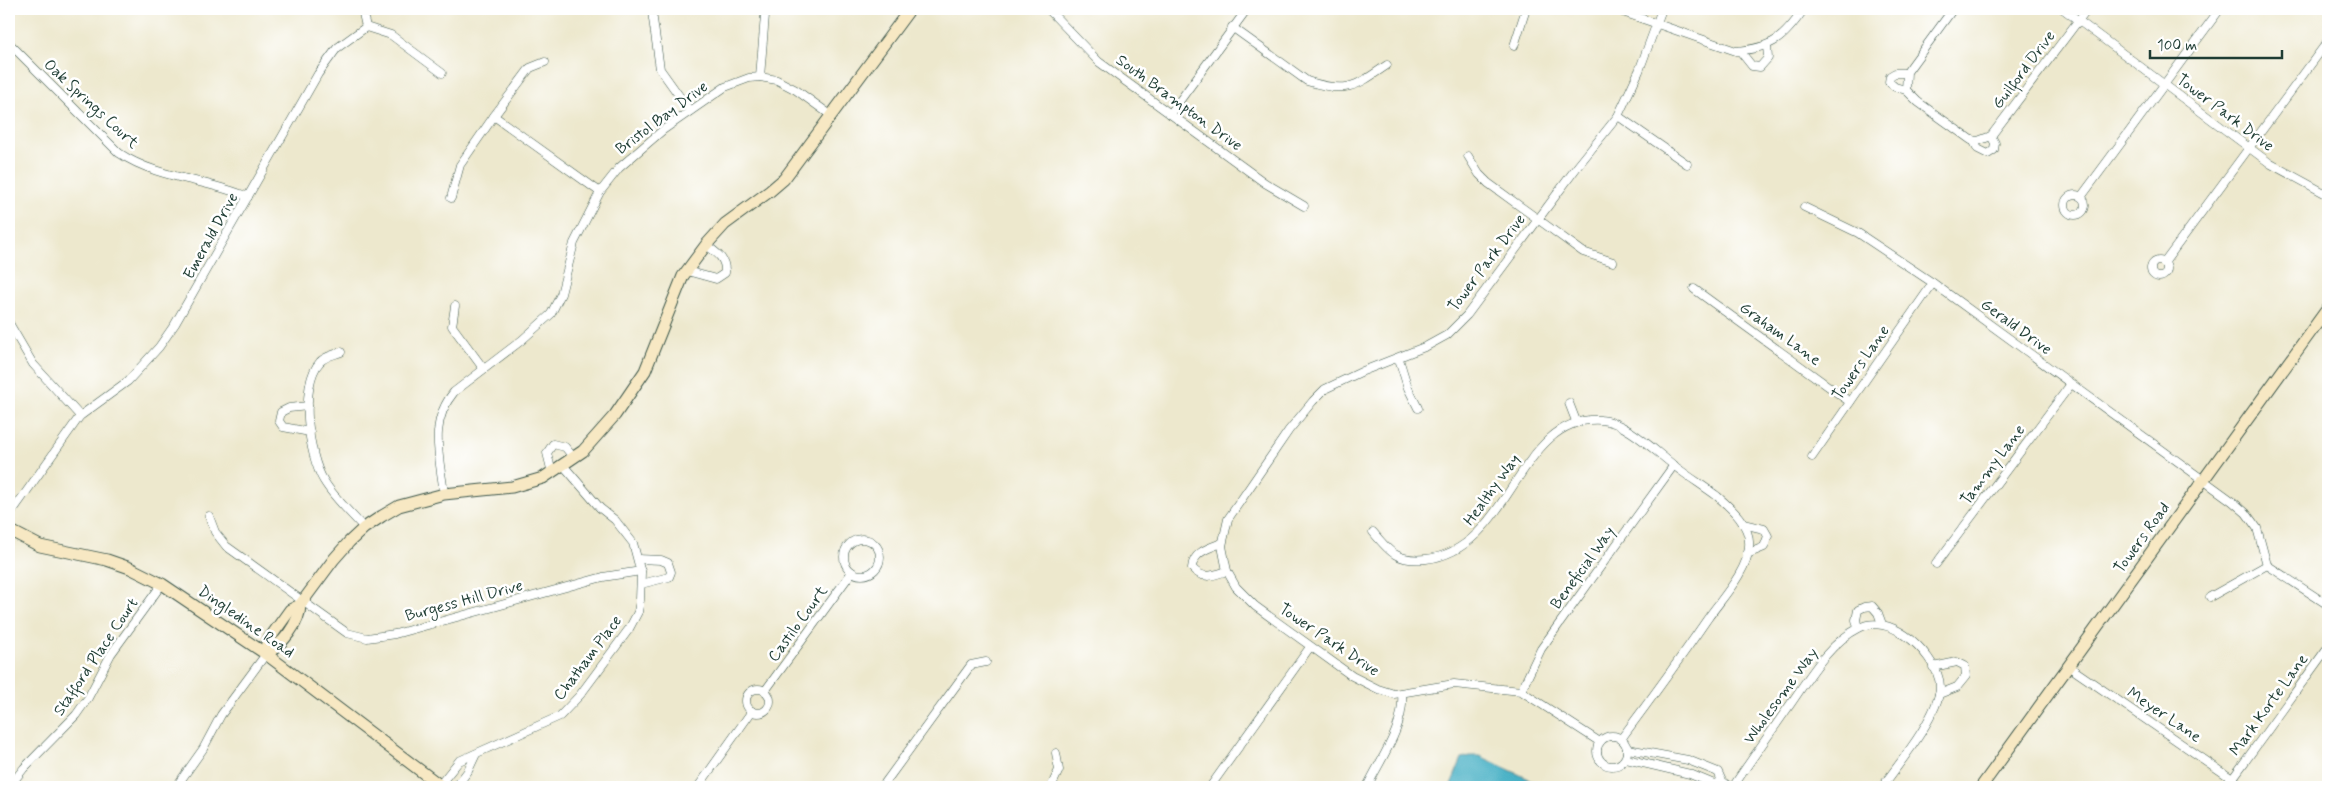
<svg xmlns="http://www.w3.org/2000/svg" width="2337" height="796" font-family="Mynerve,sans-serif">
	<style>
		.water { fill: #46b0c5; stroke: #32767c }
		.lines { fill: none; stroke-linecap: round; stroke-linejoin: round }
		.street-casing { stroke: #3e574b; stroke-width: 9 }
		.secondary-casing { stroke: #3e574b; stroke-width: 13 }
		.street { stroke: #fff; stroke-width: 8 }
		.secondary { stroke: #f7e8c3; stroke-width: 11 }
		.labels { text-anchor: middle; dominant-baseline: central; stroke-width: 5; stroke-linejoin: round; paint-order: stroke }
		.street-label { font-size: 16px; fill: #1f3d34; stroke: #fff }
	</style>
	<rect width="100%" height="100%" fill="#fff"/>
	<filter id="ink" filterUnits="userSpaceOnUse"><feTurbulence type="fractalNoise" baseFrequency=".02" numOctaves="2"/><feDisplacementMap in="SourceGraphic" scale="10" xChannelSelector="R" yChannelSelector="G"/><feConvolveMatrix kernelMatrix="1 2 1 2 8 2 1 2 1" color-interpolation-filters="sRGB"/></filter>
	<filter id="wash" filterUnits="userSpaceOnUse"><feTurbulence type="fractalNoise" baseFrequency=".0096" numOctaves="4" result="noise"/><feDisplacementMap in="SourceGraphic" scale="20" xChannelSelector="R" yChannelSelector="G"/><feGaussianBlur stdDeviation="1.12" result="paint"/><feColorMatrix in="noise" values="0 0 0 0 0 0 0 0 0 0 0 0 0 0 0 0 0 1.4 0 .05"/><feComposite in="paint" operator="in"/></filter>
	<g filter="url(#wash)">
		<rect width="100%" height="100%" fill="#ede8cd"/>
		<path class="water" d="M 1470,756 L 1480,756 L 1546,787 L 1450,787 L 1462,758 Z"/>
	</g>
	<g filter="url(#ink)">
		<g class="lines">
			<defs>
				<g id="street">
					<path d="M 362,9 L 366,27"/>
					<path d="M 1048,9 L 1099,62 L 1265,183 L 1304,206"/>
					<path d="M 1614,9 L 1736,51 C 1773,48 1784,38 1804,9"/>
					<path d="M 1953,9 L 1907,72 L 1906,90 L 1918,102 L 1971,140 L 1978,141 L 1991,136 L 2087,9"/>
					<path d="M 2063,9 L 2271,164 L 2328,195"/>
					<path d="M 652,12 L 660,69 L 690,111"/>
					<path d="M 366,27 L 391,35 L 442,73"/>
					<path d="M 1232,27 L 1307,81 C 1347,94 1355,87 1387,65"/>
					<path d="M 9,43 L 119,153 C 158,179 206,179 248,197"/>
					<path d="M 1514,46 L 1526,9"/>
					<path d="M 1740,51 L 1752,66 L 1760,67 L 1768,58 L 1767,46"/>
					<path d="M 1906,73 L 1895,73 L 1890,76 L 1889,82 L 1895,87 L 1906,90"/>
					<path d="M 760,77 L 765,15 L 768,9"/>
					<path d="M 1170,114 L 1247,9"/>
					<path d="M 494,116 L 600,192"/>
					<path d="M 1618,116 L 1687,164"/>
					<path d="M 1973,140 L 1978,149 L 1988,154 L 1994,150 L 1995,143 L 1991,136"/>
					<path d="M 1468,156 L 1479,174 L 1488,183 L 1583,252 L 1613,262"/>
					<circle cx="2075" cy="205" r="10"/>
					<path d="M 2081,197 L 2220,9"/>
					<path d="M 451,198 L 460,165 L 494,116 L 530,68 L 545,62"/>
					<path d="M 1804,207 L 1858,233 L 1933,283 L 2232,501 L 2246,513 L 2257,528 L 2267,565 L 2328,605"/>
					<circle cx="2159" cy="269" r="8"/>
					<path d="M 2164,263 L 2328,41"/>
					<path d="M 687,271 L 716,279 L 725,273 C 726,258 717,253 706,245"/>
					<path d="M 1694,289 L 1850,402"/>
					<path d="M 455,306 L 452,326 L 483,368"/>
					<path d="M 9,323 L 33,364 L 80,416"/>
					<path d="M 341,352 C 334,355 325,356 320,362 C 299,384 308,456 324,481 C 334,498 351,513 364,528"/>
					<path d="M 1399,359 L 1408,388 L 1418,408"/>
					<path d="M 1569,403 L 1576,421"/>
					<path d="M 308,406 L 289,408 L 281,412 L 279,421 L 283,427 L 310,432"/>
					<path d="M 1812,457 L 1933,283"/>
					<path d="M 552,473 L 547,453 L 553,444 L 565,447 L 574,458"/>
					<path d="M 444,494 C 440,458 428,423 454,392 L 522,340 L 551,314 L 561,294 L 574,243 L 600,192 L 619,168 L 663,130 L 725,87 L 749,78 L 760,77 L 777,80 L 796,90 L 832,116"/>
					<path d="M 9,516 L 80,416 L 128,381 L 159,347 L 175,324 L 318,74 L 337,48 L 366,27"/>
					<path d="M 209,516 L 215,532 L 226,546 L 347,633 L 367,638 L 395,634 L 603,577 L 641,571"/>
					<path d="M 1743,524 L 1764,529 L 1768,536 L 1764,547 L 1747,554"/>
					<path d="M 1373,532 C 1390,553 1398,562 1426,559 C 1512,550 1517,414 1601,420 C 1626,421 1659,455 1680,470 C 1692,479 1705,487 1717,496 C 1731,508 1751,525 1749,546 C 1748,571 1722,598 1708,618 C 1680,659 1651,699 1621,739"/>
					<circle cx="862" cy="557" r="18"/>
					<path d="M 1222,543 C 1209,548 1193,552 1192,568 C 1203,580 1212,576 1227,571"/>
					<path d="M 638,559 L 661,560 L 668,563 L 671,572 L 669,577 L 641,584"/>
					<path d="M 1936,564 L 2071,384"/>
					<path d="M 2210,597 L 2267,565"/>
					<path d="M 1858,628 L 1856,620 L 1858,610 L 1864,607 L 1872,606 L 1878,613 L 1882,624"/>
					<path d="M 2068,666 L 2244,787"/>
					<path d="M 1933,667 L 1957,662 L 1965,666 L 1966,676 L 1957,687 L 1939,694"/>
					<circle cx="758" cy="701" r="12"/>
					<path d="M 765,691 L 852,572"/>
					<path d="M 1521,691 L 1541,649 L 1674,465"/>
					<circle cx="1612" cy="751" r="15"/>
					<path d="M 1600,742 L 1521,691 L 1454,684 L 1394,694 L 1378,689 L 1352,676 L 1255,606 L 1236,587 L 1227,571 L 1222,546 L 1228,519 L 1289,430 L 1313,401 L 1325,389 L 1363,371 L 1427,346 L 1447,335 L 1467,315 L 1577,167 L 1618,116 L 1639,71 L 1662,9"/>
					<path d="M 1628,749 L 1688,760 L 1718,772 L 1722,781"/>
					<path d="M 1626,759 L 1690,774 L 1714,784 L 1722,781 L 1730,787"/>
					<path d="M 2233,778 L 2328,647"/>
					<path d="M 9,787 L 24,768 L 76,715 L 88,698 L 111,654 L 162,584"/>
					<path d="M 176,787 L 203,749 L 221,715 L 266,654"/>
					<path d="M 438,787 L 459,761 L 560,716 L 580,695 L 629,629 L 638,612 L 640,600 L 641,573 L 633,543 L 615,520 L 600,508 L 563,465"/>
					<path d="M 456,787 L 468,771 L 476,754"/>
					<path d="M 698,787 L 752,711"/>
					<path d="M 882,787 L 971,665 L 986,662"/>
					<path d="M 1051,787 L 1059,770 L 1056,753"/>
					<path d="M 1210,787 L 1310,647"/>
					<path d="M 1367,787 C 1381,758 1405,727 1402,693"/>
					<path d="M 1733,787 C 1750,761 1769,735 1787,709 C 1807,681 1827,644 1859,628 C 1874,620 1892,626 1905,635 C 1920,645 1940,668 1940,687 C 1939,715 1899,764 1882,787"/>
				</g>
				<g id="secondary">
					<path d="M 9,530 L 40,546 L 107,560 L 130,568 L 162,584 L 266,654 L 442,787"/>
					<path d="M 266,654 L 267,642 L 290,610 L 300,605 L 334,559 L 349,542 L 364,528 L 382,516 L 399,506 L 444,494 L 512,487 L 543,478 L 583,451 L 615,415 L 645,371 L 683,276 L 706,245 L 725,224 L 770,191 L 784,179 L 910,9"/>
					<path d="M 266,654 C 282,645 300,623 300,605"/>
					<path d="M 1981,787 L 2328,308"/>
				</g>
			</defs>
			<use href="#street" class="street-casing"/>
			<use href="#secondary" class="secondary-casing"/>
			<use href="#street" class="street"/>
			<use href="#secondary" class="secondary"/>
		</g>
	</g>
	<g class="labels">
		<g class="street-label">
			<text transform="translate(2024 70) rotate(-53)">Guilford Drive</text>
			<text transform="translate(1179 103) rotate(36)">South Brampton Drive</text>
			<text transform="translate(91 104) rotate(43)">Oak Springs Court</text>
			<text transform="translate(2225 113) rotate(37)">Tower Park Drive</text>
			<text transform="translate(662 118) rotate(-37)">Bristol Bay Drive</text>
			<text transform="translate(211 236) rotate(-61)">Emerald Drive</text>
			<text transform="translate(1487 263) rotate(-53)">Tower Park Drive</text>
			<text transform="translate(2016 327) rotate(36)">Gerald Drive</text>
			<text transform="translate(1780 334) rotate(36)">Graham Lane</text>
			<text transform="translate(1861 363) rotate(-55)">Towers Lane</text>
			<text transform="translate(1993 465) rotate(-53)">Tammy Lane</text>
			<text transform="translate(1492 490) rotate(-54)">Healthy Way</text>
			<text transform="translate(2142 538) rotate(-54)">Towers Road</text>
			<text transform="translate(1583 568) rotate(-54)">Beneficial Way</text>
			<text transform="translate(464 601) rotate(-15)">Burgess Hill Drive</text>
			<text transform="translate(246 622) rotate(35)">Dingledine Road</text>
			<text transform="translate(798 624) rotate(-54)">Castilo Court</text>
			<text transform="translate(1329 640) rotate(34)">Tower Park Drive</text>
			<text transform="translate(96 657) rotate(-56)">Stafford Place Court</text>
			<text transform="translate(588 658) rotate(-53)">Chatham Place</text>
			<text transform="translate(1781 696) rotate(-54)">Wholesome Way</text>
			<text transform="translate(2269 705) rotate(-54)">Mark Korte Lane</text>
			<text transform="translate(2164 715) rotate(34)">Meyer Lane</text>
		</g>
	</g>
	<rect width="2337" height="796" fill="none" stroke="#fff" stroke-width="30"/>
	<path d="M2150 50v8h132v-8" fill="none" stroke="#1f3d34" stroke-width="2.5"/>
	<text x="2157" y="50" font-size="15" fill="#1f3d34" stroke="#ffffff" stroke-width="4" paint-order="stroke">100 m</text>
</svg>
